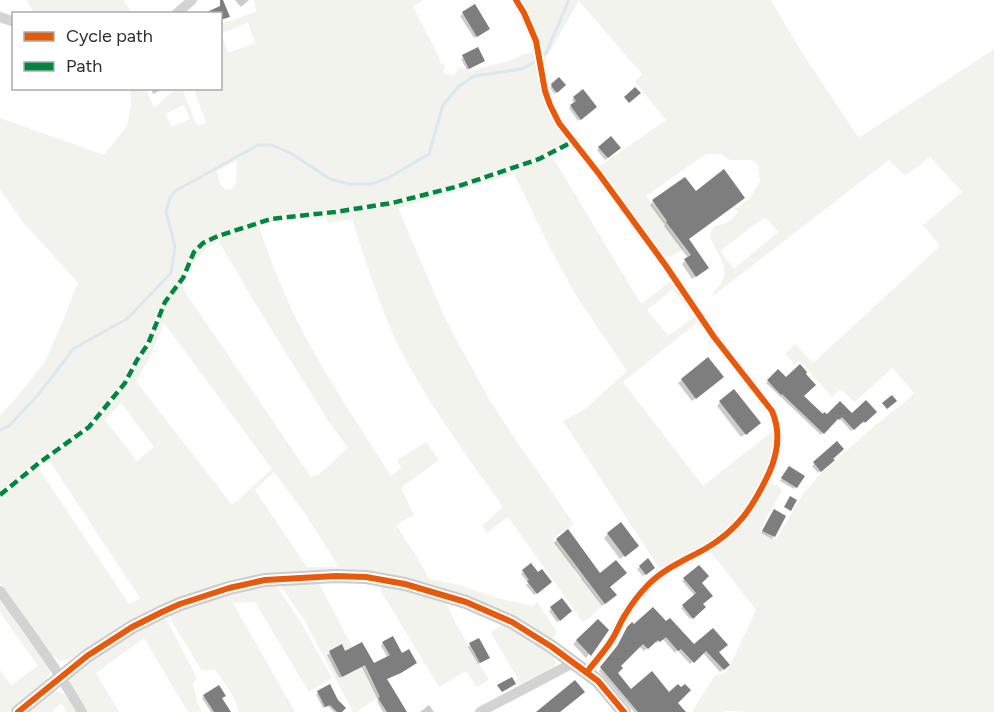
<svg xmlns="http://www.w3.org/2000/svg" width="994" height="712" font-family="Figtree,sans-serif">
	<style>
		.green { fill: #f1f3ec; fill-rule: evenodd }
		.shadow { fill: #0003 }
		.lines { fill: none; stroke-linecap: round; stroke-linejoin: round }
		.stream { stroke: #dae9f0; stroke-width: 3 }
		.building { fill: #7e7e7e }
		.street { stroke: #d3d3d3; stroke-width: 10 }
		.secondary { stroke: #ccc; stroke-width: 14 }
		.quiet { stroke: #00873e; stroke-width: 4.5; stroke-dasharray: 9 4.5; stroke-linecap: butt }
		.cycleway-casing { stroke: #fff; stroke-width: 10 }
		.cycleway { stroke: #e8590c; stroke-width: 6 }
	</style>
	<rect width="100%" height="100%" fill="#fff"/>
	<g class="green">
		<path d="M 26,0 L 123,0 L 132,13 L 34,13 Z"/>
		<path d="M 254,0 L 423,0 L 413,7 L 439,57 L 441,64 L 445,65 L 443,73 L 453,76 L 460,67 L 469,71 L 512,60 L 524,54 L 536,52 L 566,138 L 566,142 C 554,153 535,158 520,164 C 461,186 399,200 336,211 L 325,212 L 307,212 L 278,216 L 278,220 L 258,224 C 271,261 285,299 304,334 C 330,383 361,429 391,476 L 401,468 L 397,460 L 426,442 L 439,460 L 401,488 L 414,515 L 396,525 L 420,562 L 429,579 L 459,585 L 501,599 L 533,606 L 537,602 L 556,630 L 556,634 L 551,640 L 373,574 L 183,596 L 148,611 L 121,625 L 72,658 L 60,661 L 51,654 L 0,584 L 0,497 L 43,461 L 91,428 L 130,380 L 137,364 L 149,345 L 162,311 L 158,311 L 146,343 L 136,358 L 125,380 L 90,425 L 42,457 L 0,493 L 0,415 L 11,404 L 44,363 L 58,333 L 78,283 L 24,223 L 0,190 L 0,118 L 104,155 L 127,126 L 131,105 L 130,89 L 146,89 L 154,108 L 174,90 L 174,89 L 182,88 L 197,126 L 206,123 L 194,89 L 220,88 L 221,24 L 256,12 ZM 248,22 L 255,43 L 228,53 L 222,34 ZM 184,105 L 190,119 L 172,127 L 165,114 ZM 237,160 L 236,183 L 232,189 L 226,190 L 220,185 L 217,171 ZM 217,238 L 253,300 L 329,422 L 348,448 L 319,474 L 311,477 L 181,286 L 190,265 ZM 164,323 L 272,469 L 232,505 L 136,381 L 149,359 ZM 121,403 L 154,447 L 137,461 L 105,420 ZM 49,460 L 140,598 L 139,599 L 129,604 L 38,467 ZM 274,472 L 305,514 L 339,567 L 307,567 L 255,490 Z"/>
		<path d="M 519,0 L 771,0 L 799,48 L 856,134 L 860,137 L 994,49 L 994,712 L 750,712 L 726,711 L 724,712 L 692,712 L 715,675 L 724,673 L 730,666 L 756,610 L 710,551 L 766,486 L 772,484 L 779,486 L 782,491 L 759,531 L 776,540 L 803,494 L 819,475 L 878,423 L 895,409 L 901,406 L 914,393 L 892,368 L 855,402 L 840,389 L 832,397 L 800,361 L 795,364 L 785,354 L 795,344 L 813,363 L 940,246 L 923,225 L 962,192 L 930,157 L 905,176 L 889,160 L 713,296 L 712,294 C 737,270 717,260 710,235 C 716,222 715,227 726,223 C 730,221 735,215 739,212 L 735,209 L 750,198 L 760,181 L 758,165 L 752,160 L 730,160 L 721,154 L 706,154 L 646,196 L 684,249 L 671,256 L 664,257 L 597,168 L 666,120 L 635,82 L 642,74 L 579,1 L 545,60 L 543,59 ZM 765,217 L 778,232 L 734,269 L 720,251 Z"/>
		<path d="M 551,154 L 641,304 L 672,280 L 699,321 L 623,382 L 703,486 L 774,430 L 771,461 L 751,502 L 727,530 L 661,571 L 563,421 L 585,409 L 627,371 L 574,292 L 550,248 L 514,174 L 398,208 L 445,318 L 467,359 L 489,399 L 515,439 L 574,524 L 553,538 L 576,568 L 574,570 L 580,579 L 583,578 L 603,605 L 588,619 L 583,622 L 508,517 L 487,533 L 482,526 L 503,507 C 467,456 429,405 400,349 C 380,307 366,263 352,219 L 328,223 L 325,215 C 360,211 394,203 429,195 C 471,185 513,173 551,154 ZM 673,289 L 694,317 L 668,336 L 647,310 Z"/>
		<path d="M 318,582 L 379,697 L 356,712 L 353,712 L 305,621 L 280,585 Z"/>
		<path d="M 276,585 L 302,624 L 332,678 L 309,692 L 255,602 L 233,603 L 295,712 L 237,712 L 239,711 L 233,696 L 215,669 L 202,671 L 171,620 L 171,613 L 242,590 Z"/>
		<path d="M 381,586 L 414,591 L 445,600 L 457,626 L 489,680 L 477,687 L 466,671 L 439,687 L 381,591 Z"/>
		<path d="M 0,596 L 50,669 L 50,673 L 48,677 L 39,687 L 8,712 L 0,712 L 0,670 L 11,685 L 38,666 L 0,612 Z"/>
		<path d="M 163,618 L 167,621 L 197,678 L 193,684 L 197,702 L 202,712 L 188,712 L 144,638 L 96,673 L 119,712 L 85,712 L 69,683 L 69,678 L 121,638 Z"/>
		<path d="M 503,624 C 517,632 553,647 556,663 L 553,668 L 521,684 L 491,633 Z"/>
		<path d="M 54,691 C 68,692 70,701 78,712 L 67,712 L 61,703 L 53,710 L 54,712 L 25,712 Z"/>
	</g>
	<g class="shadow">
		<path d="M 235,0 L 249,0 L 241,7 Z"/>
		<path d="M 474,6 L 486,31 L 474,38 L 460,16 Z"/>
		<path d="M 478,49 L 481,62 L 467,70 L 461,59 Z"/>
		<path d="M 559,79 L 564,85 L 554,94 L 550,87 Z"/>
		<path d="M 151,88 L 165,88 L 153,94 Z"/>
		<path d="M 574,98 L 593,109 L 578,121 L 569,108 L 575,104 L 572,100 Z"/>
		<path d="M 611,138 L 619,148 L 605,160 L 597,150 Z"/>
		<path d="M 653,202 L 688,239 L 704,271 L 692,279 L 682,264 L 688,258 L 664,226 L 665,225 L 650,205 Z"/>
		<path d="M 708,359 L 719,380 L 692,401 L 678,383 Z"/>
		<path d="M 778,371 L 822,416 L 874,412 L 862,424 L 861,422 L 851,431 L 839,418 L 835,420 L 821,435 L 766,383 Z"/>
		<path d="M 720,402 L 755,426 L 741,437 L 717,406 Z"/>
		<path d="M 837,443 L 831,462 L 818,473 L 812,466 Z"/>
		<path d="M 787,470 L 796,487 L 794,489 L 780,481 Z"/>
		<path d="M 772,513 L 784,516 L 772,539 L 761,533 Z"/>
		<path d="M 608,534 L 633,550 L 620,559 L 604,538 Z"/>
		<path d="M 557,540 L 612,598 L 602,606 L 554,543 Z"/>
		<path d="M 531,565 L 538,574 L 550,582 L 534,595 L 526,585 L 528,583 L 521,574 Z"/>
		<path d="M 640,567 L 651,570 L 643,576 L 637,569 Z"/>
		<path d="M 699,567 L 701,604 L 704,607 L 690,619 L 681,608 L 695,596 L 682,581 Z"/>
		<path d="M 562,600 L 568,613 L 557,622 L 549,611 Z"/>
		<path d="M 652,609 L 694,647 L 717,653 L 728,665 L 720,672 L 703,653 L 690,664 L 677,650 L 675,653 L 662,638 L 657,643 L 655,641 L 644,651 L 639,646 L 619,666 L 616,673 L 631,691 L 676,703 L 672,712 L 634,712 L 599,671 L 615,649 L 625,631 L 632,625 L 634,627 Z"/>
		<path d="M 598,621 L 607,630 L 586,658 L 573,644 Z"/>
		<path d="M 383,643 L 402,655 L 413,665 L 385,680 L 405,712 L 383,712 L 377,701 L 378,700 L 362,667 L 339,678 L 327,655 L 341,646 L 344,653 L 373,665 L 388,658 L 381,646 Z"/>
		<path d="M 470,645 L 486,659 L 478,664 L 468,647 Z"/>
		<path d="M 329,686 L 340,712 L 334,712 L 328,706 L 323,708 L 316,694 Z"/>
		<path d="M 204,696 L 226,712 L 211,712 L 202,698 Z"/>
		<path d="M 429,705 L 434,712 L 420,712 Z"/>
	</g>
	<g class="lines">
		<g class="stream">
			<path d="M 542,57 L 547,51 L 569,0"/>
			<path d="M 0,430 L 9,426 L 38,395 L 74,348 L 127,319 L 171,273 L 175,247 L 166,211 L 170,198 L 175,191 L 258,145 L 272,145 L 281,149 L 292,154 L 330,179 L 349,184 L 371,184 L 388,178 L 429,154 L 443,105 L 458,87 L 474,76 L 522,69 L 536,61"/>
		</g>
	</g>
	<g class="building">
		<path d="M 220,0 L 223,0 L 230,17 L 220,20 L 220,14 L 203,14 L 220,6 Z"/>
		<path d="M 475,4 L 490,29 L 477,37 L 462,12 Z"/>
		<path d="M 478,47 L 485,61 L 469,69 L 462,55 Z"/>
		<path d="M 559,77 L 566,85 L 557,93 L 552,87 L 551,84 Z"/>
		<path d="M 635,87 L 641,93 L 629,103 L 624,97 Z"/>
		<path d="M 583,89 L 597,107 L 581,120 L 570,105 L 576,101 L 573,97 Z"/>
		<path d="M 611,136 L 621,148 L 608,158 L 598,147 Z"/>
		<path d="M 724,169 L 745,198 L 689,239 L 709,268 L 696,277 L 684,259 L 691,255 L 666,222 L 667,221 L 652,200 L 685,177 L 696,191 Z"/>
		<path d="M 708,357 L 724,377 L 696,399 L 681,379 Z"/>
		<path d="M 800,364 L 807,372 L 806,374 L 816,385 L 804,396 L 823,414 L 824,412 L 827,414 L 840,401 L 852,413 L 866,400 L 877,412 L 865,423 L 864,421 L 854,430 L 842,417 L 839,420 L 838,419 L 824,434 L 782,394 L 781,395 L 767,380 L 778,369 L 786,377 Z"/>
		<path d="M 734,389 L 761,423 L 746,435 L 719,401 Z"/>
		<path d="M 892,395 L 897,401 L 887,409 L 882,403 Z"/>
		<path d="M 837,441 L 844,449 L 833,459 L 835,460 L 821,472 L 813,462 Z"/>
		<path d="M 789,466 L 805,476 L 797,488 L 781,478 Z"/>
		<path d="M 790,496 L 797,500 L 791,511 L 784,507 Z"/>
		<path d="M 774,509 L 786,516 L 775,537 L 762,531 Z"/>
		<path d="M 621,522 L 639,546 L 625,557 L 607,533 Z"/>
		<path d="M 568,529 L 600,573 L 616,560 L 627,573 L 610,587 L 617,595 L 605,604 L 556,539 Z"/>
		<path d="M 648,558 L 655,568 L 646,575 L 639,566 Z"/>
		<path d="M 531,563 L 538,572 L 542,569 L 552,582 L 537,594 L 527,581 L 529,580 L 522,570 Z"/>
		<path d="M 699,565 L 709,576 L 702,583 L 713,596 L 703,604 L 706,607 L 693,619 L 682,605 L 696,593 L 683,578 Z"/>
		<path d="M 562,598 L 572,611 L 560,621 L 550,607 Z"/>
		<path d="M 653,607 L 666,621 L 670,618 L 694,644 L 713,628 L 728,645 L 719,652 L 730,665 L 724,670 L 706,651 L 694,663 L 681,649 L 678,651 L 666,637 L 660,642 L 658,640 L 648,649 L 643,644 L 621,666 L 623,668 L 618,673 L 631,689 L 652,671 L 669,692 L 678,684 L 681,687 L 685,684 L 691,690 L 678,703 L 686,712 L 638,712 L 600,667 L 618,645 L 627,627 L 632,622 L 634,624 Z"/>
		<path d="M 598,619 L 609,630 L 591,656 L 576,640 Z"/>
		<path d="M 393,636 L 402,653 L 409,649 L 417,663 L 401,673 L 387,679 L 407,712 L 387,712 L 378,698 L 380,697 L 365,665 L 342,677 L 329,651 L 342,644 L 345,651 L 362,642 L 374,663 L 390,655 L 382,642 Z"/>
		<path d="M 479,638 L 490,658 L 480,663 L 469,643 Z"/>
		<path d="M 512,677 L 516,684 L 502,692 L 497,685 Z"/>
		<path d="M 575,680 L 585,692 L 560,712 L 536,712 Z"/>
		<path d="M 330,684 L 338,700 L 346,708 L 342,712 L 337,712 L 330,705 L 325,707 L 317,691 Z"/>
		<path d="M 219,685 L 226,696 L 222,698 L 231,712 L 214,712 L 203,695 Z"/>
	</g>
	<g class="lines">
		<g class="street">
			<path d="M 516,0 L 524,13 L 536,41 L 545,91 L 550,105 L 559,123 L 599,174 L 666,266 L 714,337 L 772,411 C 781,432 778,453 769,473 C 753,507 738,530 705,549 C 685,560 663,569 647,586 C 639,594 631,605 625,615 C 621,621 618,629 614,636 C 607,649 596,660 587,672"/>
			<path d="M 176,14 L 192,0"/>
			<path d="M 0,17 L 14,22"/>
			<path d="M 0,591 C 29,631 57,669 82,712"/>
			<path d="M 480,712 L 573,663"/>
		</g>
		<path class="secondary" d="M 18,712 L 87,656 L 132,627 L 162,612 L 180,604 L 229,588 L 265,580 L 336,576 L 366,577 L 405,584 L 466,602 L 512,622 L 552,647 L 598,681 L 624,712"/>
		<path class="quiet" d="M 0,495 L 39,463 L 89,427 L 125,383 L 137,360 L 148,344 L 165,302 L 183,278 L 194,252 L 203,243 L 218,236 L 271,219 L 335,212 L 392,203 L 459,186 L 539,159 L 572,142"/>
		<defs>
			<g id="cycleway">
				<path d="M 516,0 L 524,13 L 536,41 L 545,91 L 550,105 L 559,123 L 599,174 L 666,266 L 714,337 L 772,411 C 781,432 778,453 769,473 C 753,507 738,530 705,549 C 685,560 663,569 647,586 C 639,594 631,605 625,615 C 621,621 618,629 614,636 C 607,649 596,660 587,672"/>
				<path d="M 18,712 L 87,656 L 132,627 L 162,612 L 180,604 L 229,588 L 265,580 L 336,576 L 366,577 L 405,584 L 466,602 L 512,622 L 552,647 L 598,681 L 624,712"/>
			</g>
		</defs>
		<use href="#cycleway" class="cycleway-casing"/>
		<use href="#cycleway" class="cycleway"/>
	</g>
	<rect x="12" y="12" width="210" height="78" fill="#ffffff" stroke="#ababab" stroke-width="1.5"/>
	<rect x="24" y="32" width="30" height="9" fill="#e8590c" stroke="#ababab" stroke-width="1.5"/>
	<text x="66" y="42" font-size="18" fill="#2e2e2e">Cycle path</text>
	<rect x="24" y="62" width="30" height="9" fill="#00873e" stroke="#ababab" stroke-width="1.5"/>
	<text x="66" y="72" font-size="18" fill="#2e2e2e">Path</text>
</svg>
